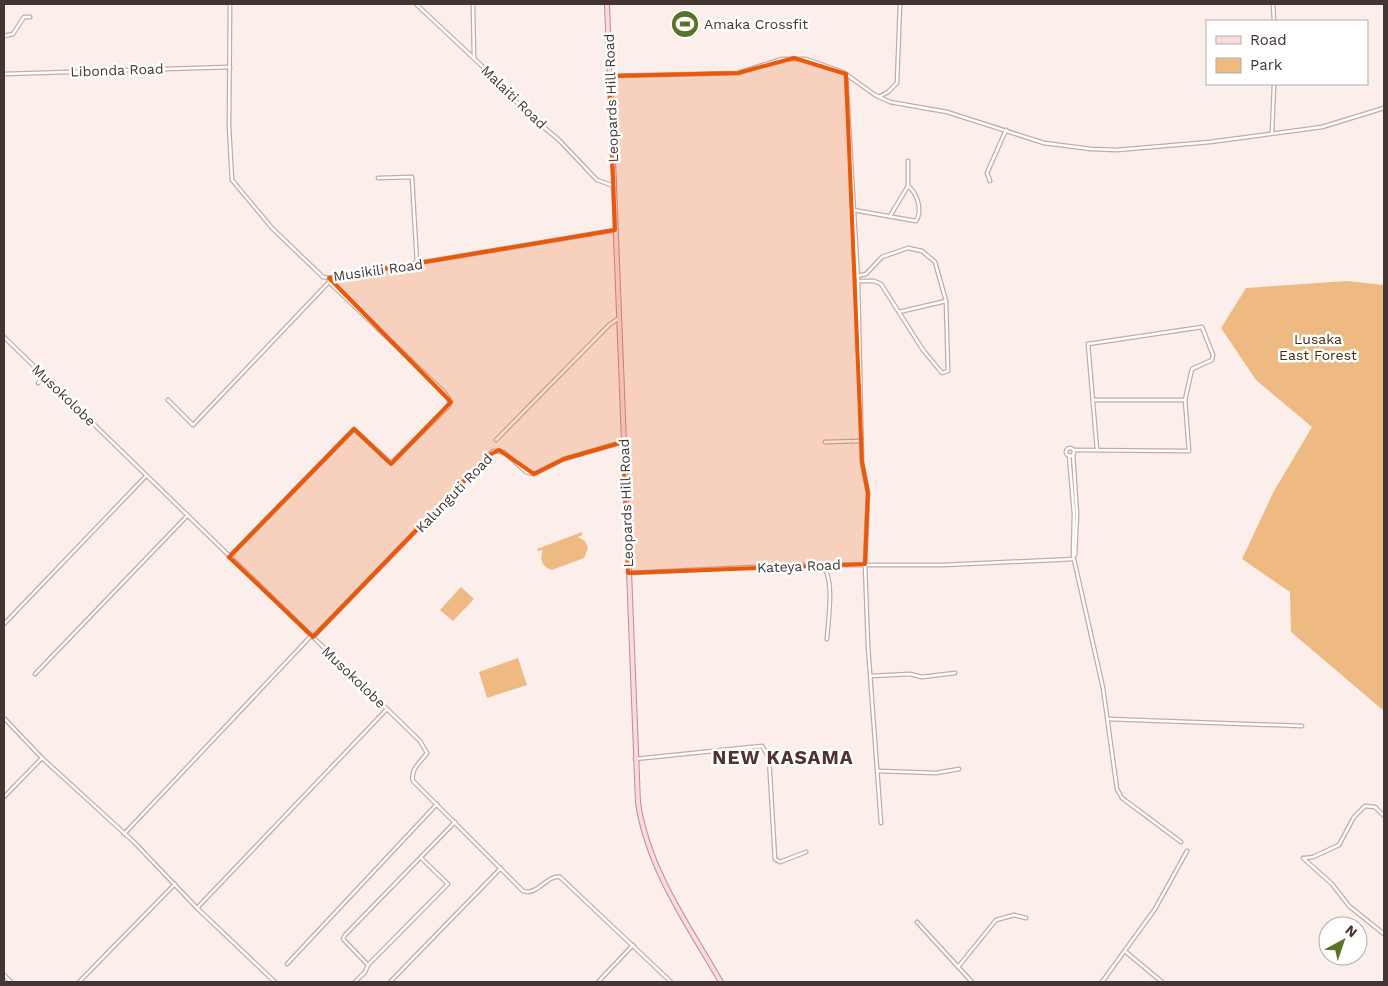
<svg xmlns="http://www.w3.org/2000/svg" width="1388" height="986" font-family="'Work Sans',sans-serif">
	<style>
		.green { fill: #eeba81 }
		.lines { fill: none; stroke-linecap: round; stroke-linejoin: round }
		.minor-casing { stroke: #caa9a3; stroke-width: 5 }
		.major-casing { stroke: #ba8f92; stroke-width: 6 }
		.minor { stroke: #fff; stroke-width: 2.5 }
		.major { stroke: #fcd9dc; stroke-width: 4 }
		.marked { fill: #e8590c; fill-opacity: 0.2; stroke: #e8590c; stroke-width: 4; stroke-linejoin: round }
		.labels { text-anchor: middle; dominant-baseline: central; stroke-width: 5; stroke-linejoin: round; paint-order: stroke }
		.poi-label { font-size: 14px; fill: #433533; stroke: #fefffe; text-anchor: start }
		.street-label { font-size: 14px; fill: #433533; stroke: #fefffe }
		.park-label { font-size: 14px; fill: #452e13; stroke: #fefffe }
		.district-label { font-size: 19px; font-weight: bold; letter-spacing: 1px; fill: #4e332e; stroke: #fefffe }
	</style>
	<rect width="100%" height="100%" fill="#fceeeb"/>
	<g class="green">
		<path d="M 1347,281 L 1384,285 L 1384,711 L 1291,632 L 1290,592 L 1242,559 L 1274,491 L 1312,427 L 1256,380 L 1221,328 L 1246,288 Z"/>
		<path d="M 582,532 L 582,535 L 578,537 L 585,541 L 588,548 L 584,558 L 552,570 C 542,567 539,559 543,550 L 538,551 L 537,549 Z"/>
		<path d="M 461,587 L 474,599 L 453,621 L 440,610 Z"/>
		<path d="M 518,658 L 527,685 L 487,698 L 479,672 Z"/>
	</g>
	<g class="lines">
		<defs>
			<g id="minor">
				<path d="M 230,4 L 229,126 L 232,180 L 272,228 L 323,277 L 329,278 L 615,230"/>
				<path d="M 416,4 L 482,66 L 528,114 L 559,140 L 597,180 L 614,186"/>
				<path d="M 1273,4 L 1274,21"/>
				<path d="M 473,6 L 474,58"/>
				<path d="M 4,36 L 13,34 L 24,17 L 30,17"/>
				<path d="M 4,74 L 230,67"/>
				<path d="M 846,74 L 858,281 L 862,462 L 868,493 L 865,564 L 868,646 L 881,823"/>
				<path d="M 610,76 L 738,73 L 782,59 L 806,59 L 843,72 L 875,95 L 890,102 L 947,112 L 1044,143 L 1091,149 L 1117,150 L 1210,142 L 1322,127 L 1384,108"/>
				<path d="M 879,97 L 888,92 L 897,83 L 900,4"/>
				<path d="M 1272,132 L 1274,84"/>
				<path d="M 378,178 L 412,177 L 417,264"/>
				<path d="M 990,181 L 987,173 L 1006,130"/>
				<path d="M 853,210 L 916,221 C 923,210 917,193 908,186"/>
				<path d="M 890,216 L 908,186 L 908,161"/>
				<path d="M 857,276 L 866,274 L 882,257 L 908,248 L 922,251 L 935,262 L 946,301 L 948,371 L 942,373 L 923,350 L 881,284 L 874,281 L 858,281"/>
				<path d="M 899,312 L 946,301"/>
				<path d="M 4,337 L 420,741 L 427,753 C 421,762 410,769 413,781 L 523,891 C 538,896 546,875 560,877 L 671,982"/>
				<path d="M 38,383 L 44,377"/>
				<path d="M 168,400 L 193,425 L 329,282"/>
				<path d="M 1094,400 L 1185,400"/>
				<path d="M 496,440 L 609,325 L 619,318"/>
				<path d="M 825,442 L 861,441"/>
				<circle cx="1070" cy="452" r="4"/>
				<path d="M 1074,450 L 1189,451 L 1185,400 L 1192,369 L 1212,360 L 1213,355 L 1202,327 L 1088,344 L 1097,450"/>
				<path d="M 1073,454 L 1077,514 L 1075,555"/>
				<path d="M 1069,455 L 1074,514 L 1073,555 L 1103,688 L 1117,789 L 1122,798 L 1181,842"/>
				<path d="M 229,557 L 354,429 L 391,463 L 449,406 L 449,399 L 444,392 L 329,282 L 329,278"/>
				<path d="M 823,565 C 835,582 828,619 827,639"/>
				<path d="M 630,573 L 798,565 L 943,565 L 1074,559"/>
				<path d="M 4,624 L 146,476"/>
				<path d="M 313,637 L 493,451 L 504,452 L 526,472 L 534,474 L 564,459 L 623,442"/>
				<path d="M 35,674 L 187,516"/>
				<path d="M 871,676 L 910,674 L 922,677 L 955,673"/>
				<path d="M 4,718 L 42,758 L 134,842 L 197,908 L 275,982"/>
				<path d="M 1108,719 L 1302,726"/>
				<path d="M 635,759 L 762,746 L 769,758 L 775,859 L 780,862 L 806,852"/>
				<path d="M 878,771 L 936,773 L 959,769"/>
				<path d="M 4,797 L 42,758"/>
				<path d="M 124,834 L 311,636"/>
				<path d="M 1303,858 L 1332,884 L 1349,906 L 1384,934"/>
				<path d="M 1305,858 L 1313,857 L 1339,845 L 1354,817 L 1365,806 L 1375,807 L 1384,816"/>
				<path d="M 197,908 L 387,709"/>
				<path d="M 917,922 L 972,982"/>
				<path d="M 1126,952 L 1162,982"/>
				<path d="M 287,964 L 437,804"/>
				<path d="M 368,965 L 448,884 L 421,858"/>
				<path d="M 958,967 L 996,920 L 1014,915 L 1026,918"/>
				<path d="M 4,975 L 11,982"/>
				<path d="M 79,982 L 175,884"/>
				<path d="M 355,982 L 365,972 L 368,965 L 343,939 L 345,935 L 455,822"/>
				<path d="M 390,982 L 501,868"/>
				<path d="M 598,982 L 633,945"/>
				<path d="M 1102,982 L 1155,909 L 1187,851"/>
			</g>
			<path id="major" d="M 607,4 L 638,803 C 648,869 688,925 721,982"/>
		</defs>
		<use href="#minor" class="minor-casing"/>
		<use href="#major" class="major-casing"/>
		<use href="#minor" class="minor"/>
		<use href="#major" class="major"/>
	</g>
	<path class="marked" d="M 794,58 L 846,74 L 862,462 L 868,493 L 865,564 L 628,573 L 623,442 L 564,459 L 534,474 L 499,450 L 489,455 L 313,637 L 229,557 L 354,429 L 391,464 L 451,402 L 329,278 L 615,230 L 609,76 L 738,73 Z"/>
	<defs>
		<symbol id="stadium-disc" viewBox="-11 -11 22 22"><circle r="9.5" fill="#5a7326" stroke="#fefffe"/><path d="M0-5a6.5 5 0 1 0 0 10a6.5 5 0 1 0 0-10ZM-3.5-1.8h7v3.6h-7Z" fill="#fff"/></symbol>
	</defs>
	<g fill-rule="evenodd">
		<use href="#stadium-disc" x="669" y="8" width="32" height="32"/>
	</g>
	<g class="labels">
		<g class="poi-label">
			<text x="704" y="24">Amaka Crossfit</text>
		</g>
		<g class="street-label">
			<text transform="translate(117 70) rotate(-2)">Libonda Road</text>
			<text transform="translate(514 97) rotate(44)">Malaiti Road</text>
			<text transform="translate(611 98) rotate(-92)">Leopards Hill Road</text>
			<text transform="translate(378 270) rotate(-8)">Musikili Road</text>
			<text transform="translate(64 395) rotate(44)">Musokolobe</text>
			<text transform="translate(454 493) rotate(-46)">Kalunguti Road</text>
			<text transform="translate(626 503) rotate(-92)">Leopards Hill Road</text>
			<text transform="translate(799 566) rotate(-2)">Kateya Road</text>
			<text transform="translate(354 677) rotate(44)">Musokolobe</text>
		</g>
		<g class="park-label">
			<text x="1318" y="339">Lusaka<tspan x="1318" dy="16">East Forest</tspan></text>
		</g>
		<g class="district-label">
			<text x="783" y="757">NEW KASAMA</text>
		</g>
	</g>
	<rect width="1388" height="986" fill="none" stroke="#433533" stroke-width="10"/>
	<rect x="1206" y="20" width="162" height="65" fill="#fefffe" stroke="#b3aead"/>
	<rect x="1216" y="36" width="25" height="8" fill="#fcd9dc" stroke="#b3aead"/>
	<text x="1250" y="45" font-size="15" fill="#433533">Road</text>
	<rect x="1216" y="58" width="25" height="15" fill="#eeba81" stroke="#b3aead"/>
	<text x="1250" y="70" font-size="15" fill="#433533">Park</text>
	<g transform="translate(1343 941) rotate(40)"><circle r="24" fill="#fefffe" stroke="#b3aead"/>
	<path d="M0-4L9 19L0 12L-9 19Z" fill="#5a7326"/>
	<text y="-8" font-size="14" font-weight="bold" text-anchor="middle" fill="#433533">N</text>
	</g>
</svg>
